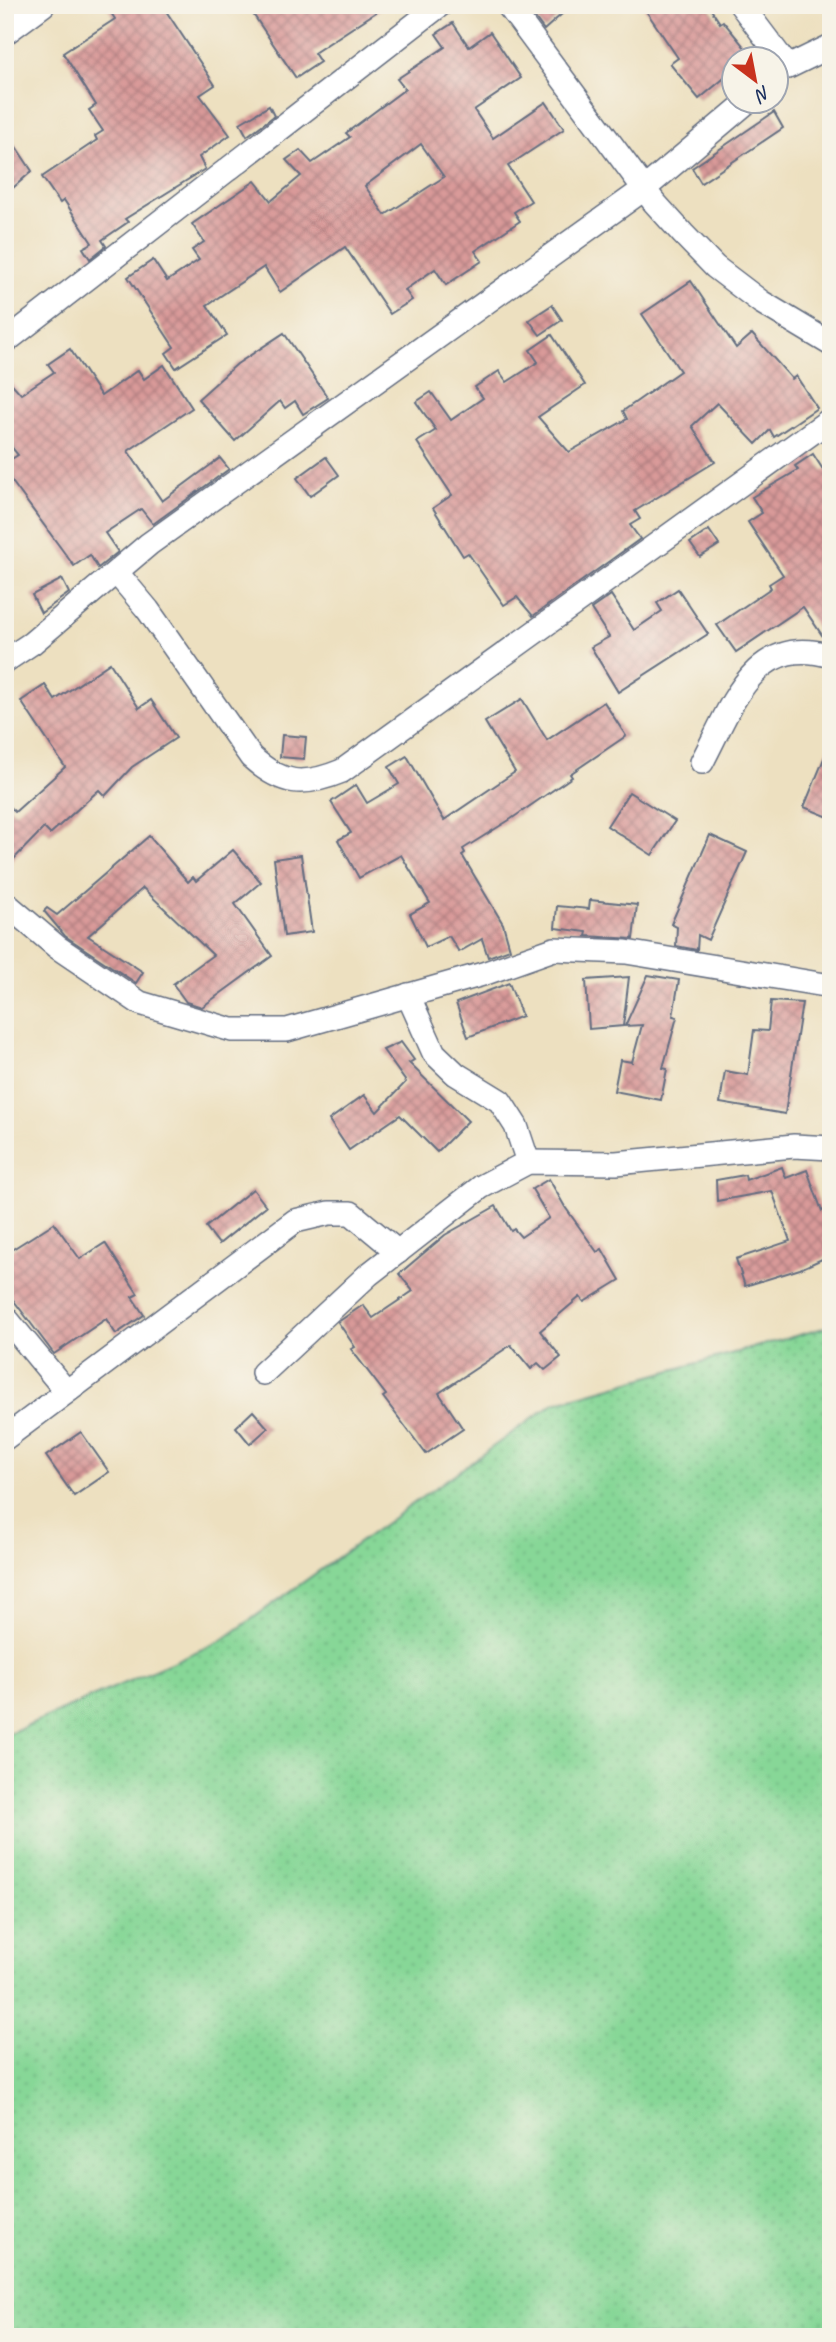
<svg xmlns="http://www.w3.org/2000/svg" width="836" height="2342" font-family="Caveat,sans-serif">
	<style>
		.grass { fill: url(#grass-dots); stroke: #51837a; stroke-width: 2 }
		.building { fill: url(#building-cross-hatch); fill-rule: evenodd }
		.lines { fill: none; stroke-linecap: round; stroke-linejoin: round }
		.street-casing { stroke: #646d80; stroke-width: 26 }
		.street { stroke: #fff; stroke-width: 23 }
	</style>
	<defs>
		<pattern id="grass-dots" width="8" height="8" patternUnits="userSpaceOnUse" patternTransform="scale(1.75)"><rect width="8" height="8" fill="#87d797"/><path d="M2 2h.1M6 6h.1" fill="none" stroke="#74b985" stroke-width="1.8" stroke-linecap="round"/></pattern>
		<pattern id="building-cross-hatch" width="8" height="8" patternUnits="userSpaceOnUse" patternTransform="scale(1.75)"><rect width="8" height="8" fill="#d99a99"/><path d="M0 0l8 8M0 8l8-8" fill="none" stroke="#af7e80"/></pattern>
	</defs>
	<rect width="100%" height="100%" fill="#f7f3e8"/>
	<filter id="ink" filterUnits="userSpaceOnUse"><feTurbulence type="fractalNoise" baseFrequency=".0143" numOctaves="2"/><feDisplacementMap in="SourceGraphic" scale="14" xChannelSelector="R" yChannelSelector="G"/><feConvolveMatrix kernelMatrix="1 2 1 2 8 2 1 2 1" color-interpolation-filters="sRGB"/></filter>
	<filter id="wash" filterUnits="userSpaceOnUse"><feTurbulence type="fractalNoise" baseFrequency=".00686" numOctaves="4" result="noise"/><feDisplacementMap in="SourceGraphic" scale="28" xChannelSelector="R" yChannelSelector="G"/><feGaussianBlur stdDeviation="1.57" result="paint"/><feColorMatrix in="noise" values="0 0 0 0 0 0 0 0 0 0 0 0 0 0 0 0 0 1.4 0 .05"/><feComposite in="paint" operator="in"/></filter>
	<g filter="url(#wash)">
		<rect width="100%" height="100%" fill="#ede0c0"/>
		<path class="grass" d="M 831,1326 L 831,2337 L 5,2337 L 5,1735 L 221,1641 L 554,1403 Z"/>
		<g id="blocks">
			<g class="building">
				<path d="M 106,5 L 162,5 L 215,85 L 200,95 L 230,135 L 199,157 L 205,169 L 125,219 L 128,222 L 102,240 L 106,246 L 90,259 L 83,248 L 92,243 L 64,200 L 60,203 L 42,177 L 97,140 L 95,136 L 103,131 L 89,110 L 96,105 L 63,53 L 115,19 Z"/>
				<path d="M 265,5 L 387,5 L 314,53 L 320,62 L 296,78 L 253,14 Z"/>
				<path d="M 545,5 L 572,5 L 544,30 L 533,15 Z"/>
				<path d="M 642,5 L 708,5 L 720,23 L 723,21 L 755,60 L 734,60 L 734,70 L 699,99 L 670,64 L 678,58 Z"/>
				<path d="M 453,23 L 469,47 L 490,32 L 521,78 L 474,110 L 493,138 L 546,102 L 564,129 L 508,166 L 531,201 L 514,212 L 520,221 L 475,251 L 482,261 L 446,285 L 435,269 L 405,290 L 412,300 L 390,314 L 345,247 L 280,292 L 264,267 L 207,305 L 227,335 L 176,368 L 166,353 L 174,347 L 128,277 L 153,260 L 167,281 L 199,260 L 192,250 L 204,242 L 192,224 L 255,181 L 271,201 L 301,176 L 286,160 L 300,150 L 312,163 L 350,137 L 346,133 L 405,89 L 397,79 L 445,47 L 436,34 ZM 421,144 L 444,177 L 385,215 L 365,186 Z"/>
				<path d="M 269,106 L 274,116 L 247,136 L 240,123 Z"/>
				<path d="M 774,112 L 783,128 L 701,183 L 692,168 Z"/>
				<path d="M 5,130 L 32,171 L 5,195 Z"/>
				<path d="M 691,281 L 736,348 L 752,334 L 792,379 L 796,376 L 817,408 L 774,437 L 770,430 L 756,444 L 717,403 L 692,426 L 715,462 L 635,511 L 640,519 L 630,525 L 640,539 L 533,616 L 517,597 L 504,605 L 468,553 L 463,556 L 433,508 L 452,495 L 417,442 L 436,430 L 416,402 L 431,392 L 451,420 L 483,398 L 475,387 L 499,371 L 507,382 L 538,362 L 530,350 L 552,335 L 585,385 L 538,417 L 569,452 L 627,419 L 623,411 L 680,371 L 642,314 Z"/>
				<path d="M 552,305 L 562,320 L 540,335 L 529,320 Z"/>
				<path d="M 284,333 L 328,398 L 303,414 L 295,401 L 285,408 L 280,401 L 235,441 L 198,399 L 237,364 Z"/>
				<path d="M 70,349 L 101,396 L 138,370 L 144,379 L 164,365 L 192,408 L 128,451 L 162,501 L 220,458 L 229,469 L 153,524 L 141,509 L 105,533 L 118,552 L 98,568 L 90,555 L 74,566 L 5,472 L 5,463 L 18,455 L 5,439 L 5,376 L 21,394 L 54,372 L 48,364 Z"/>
				<path d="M 813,454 L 824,471 L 831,466 L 831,642 L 826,641 L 803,607 L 736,652 L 717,625 L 771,588 L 769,584 L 783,575 L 748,522 L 762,513 L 752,497 L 798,470 L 795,466 Z"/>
				<path d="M 326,457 L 339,475 L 310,496 L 297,478 Z"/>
				<path d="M 709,530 L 719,545 L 700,557 L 690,543 Z"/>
				<path d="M 62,579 L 69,593 L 41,613 L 32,595 Z"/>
				<path d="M 678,589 L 708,634 L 618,692 L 591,647 L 609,637 L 591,609 L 611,595 L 634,630 L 662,611 L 657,603 Z"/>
				<path d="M 110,663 L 139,708 L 151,700 L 176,738 L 132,767 L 105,796 L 99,790 L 50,834 L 44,828 L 5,868 L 5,803 L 15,812 L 65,767 L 21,701 L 45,685 L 55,700 Z"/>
				<path d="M 522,699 L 547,740 L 604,702 L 626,736 L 570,774 L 572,777 L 511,819 L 463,849 L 465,853 L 462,855 L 503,924 L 510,949 L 488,957 L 482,939 L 459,952 L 449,936 L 426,947 L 410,914 L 430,903 L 401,855 L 359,878 L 338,840 L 351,833 L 331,802 L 356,785 L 367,803 L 399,784 L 389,767 L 407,756 L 444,820 L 515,772 L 485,722 Z"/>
				<path d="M 282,735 L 306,737 L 304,759 L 280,757 Z"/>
				<path d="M 830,744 L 831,744 L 831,818 L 804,807 Z"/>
				<path d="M 629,792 L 675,821 L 652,855 L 607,826 Z"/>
				<path d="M 710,835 L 747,852 L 708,940 L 698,935 L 697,950 L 676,946 L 677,927 L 671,924 Z"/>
				<path d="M 149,836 L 188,882 L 193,877 L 196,881 L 233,850 L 261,882 L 235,904 L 272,956 L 202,1007 L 186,1002 L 173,984 L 213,955 L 143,888 L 88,936 L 143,972 L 136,983 L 65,936 L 44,911 L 47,908 L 57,915 Z"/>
				<path d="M 301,855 L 312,932 L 284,936 L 274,859 Z"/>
				<path d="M 590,900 L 637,905 L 633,939 L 586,936 L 587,932 L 555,928 L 557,906 L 589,909 Z"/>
				<path d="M 648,975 L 679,980 L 673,1016 L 677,1017 L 663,1068 L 667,1069 L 661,1100 L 614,1091 L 620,1060 L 632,1062 L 642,1025 L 625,1026 Z"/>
				<path d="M 629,977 L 623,1026 L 589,1029 L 586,980 Z"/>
				<path d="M 509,983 L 522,1016 L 468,1037 L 456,1003 Z"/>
				<path d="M 771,1001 L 802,1003 L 785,1114 L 720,1103 L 725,1071 L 748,1075 L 754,1030 L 768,1031 Z"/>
				<path d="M 401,1042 L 414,1060 L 409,1063 L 468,1121 L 437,1152 L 400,1115 L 349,1150 L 329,1120 L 364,1095 L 377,1112 L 406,1082 L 383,1050 Z"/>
				<path d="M 782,1167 L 786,1178 L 807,1170 L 822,1211 L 831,1208 L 831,1255 L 800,1269 L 745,1286 L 736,1259 L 790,1241 L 772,1191 L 717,1201 L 716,1180 L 745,1175 L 746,1180 Z"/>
				<path d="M 549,1179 L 565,1207 L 597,1252 L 602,1249 L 620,1280 L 584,1302 L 580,1297 L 540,1331 L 561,1357 L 545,1370 L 538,1363 L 531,1369 L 511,1345 L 439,1393 L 463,1429 L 426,1454 L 383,1397 L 386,1395 L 351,1349 L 355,1347 L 338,1322 L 363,1305 L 373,1318 L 413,1291 L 399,1274 L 445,1235 L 496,1206 L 511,1231 L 514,1229 L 521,1237 L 549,1218 L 532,1189 Z"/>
				<path d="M 253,1189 L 266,1206 L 219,1244 L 206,1227 Z"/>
				<path d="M 54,1223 L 80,1259 L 105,1243 L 138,1294 L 132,1297 L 144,1315 L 116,1334 L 106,1319 L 54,1354 L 5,1289 L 5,1254 Z"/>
				<path d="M 253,1411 L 268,1428 L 250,1444 L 236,1427 Z"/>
				<path d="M 81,1432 L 109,1472 L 74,1496 L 46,1456 Z"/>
			</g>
		</g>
	</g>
	<g filter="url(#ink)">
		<use href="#blocks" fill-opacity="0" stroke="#646d80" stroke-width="2"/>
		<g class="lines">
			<defs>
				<g id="street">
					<path d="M 508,5 L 654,202 L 683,234 L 715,267 L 761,302 L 831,344"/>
					<path d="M 741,5 L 788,67 L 831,46"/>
					<path d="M 5,33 L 43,5"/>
					<path d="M 5,342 L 440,5"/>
					<path d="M 117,573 L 148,610 L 251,757 C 282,785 303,787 342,771 L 831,419"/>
					<path d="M 5,661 L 32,643 L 149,544 L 644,189 L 747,102"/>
					<path d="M 702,762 C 731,708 753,632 831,656"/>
					<path d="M 5,903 L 57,947 L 140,1003 L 232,1030 L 287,1030 L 483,974 L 554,949 L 626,952 L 831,986"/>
					<path d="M 408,995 L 434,1053 L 456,1074 L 500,1101 L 516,1126 L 528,1162"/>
					<path d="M 5,1317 L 66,1391"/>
					<path d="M 263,1373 L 368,1275 L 481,1187 L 528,1162 L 616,1163 L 794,1146 L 831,1148"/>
					<path d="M 5,1438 L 295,1221 L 329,1213 L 351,1213 L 398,1252"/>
				</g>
			</defs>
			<use href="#street" class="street-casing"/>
			<use href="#street" class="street"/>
		</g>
	</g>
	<rect width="836" height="2342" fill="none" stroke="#f7f3e8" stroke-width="28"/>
	<g transform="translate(755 80) rotate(148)"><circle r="33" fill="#f7f3e8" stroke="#9fa5b1" stroke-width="2"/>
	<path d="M0-5L12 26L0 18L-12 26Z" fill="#c8321e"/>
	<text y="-10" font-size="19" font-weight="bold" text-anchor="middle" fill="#1b2f5e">N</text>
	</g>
</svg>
